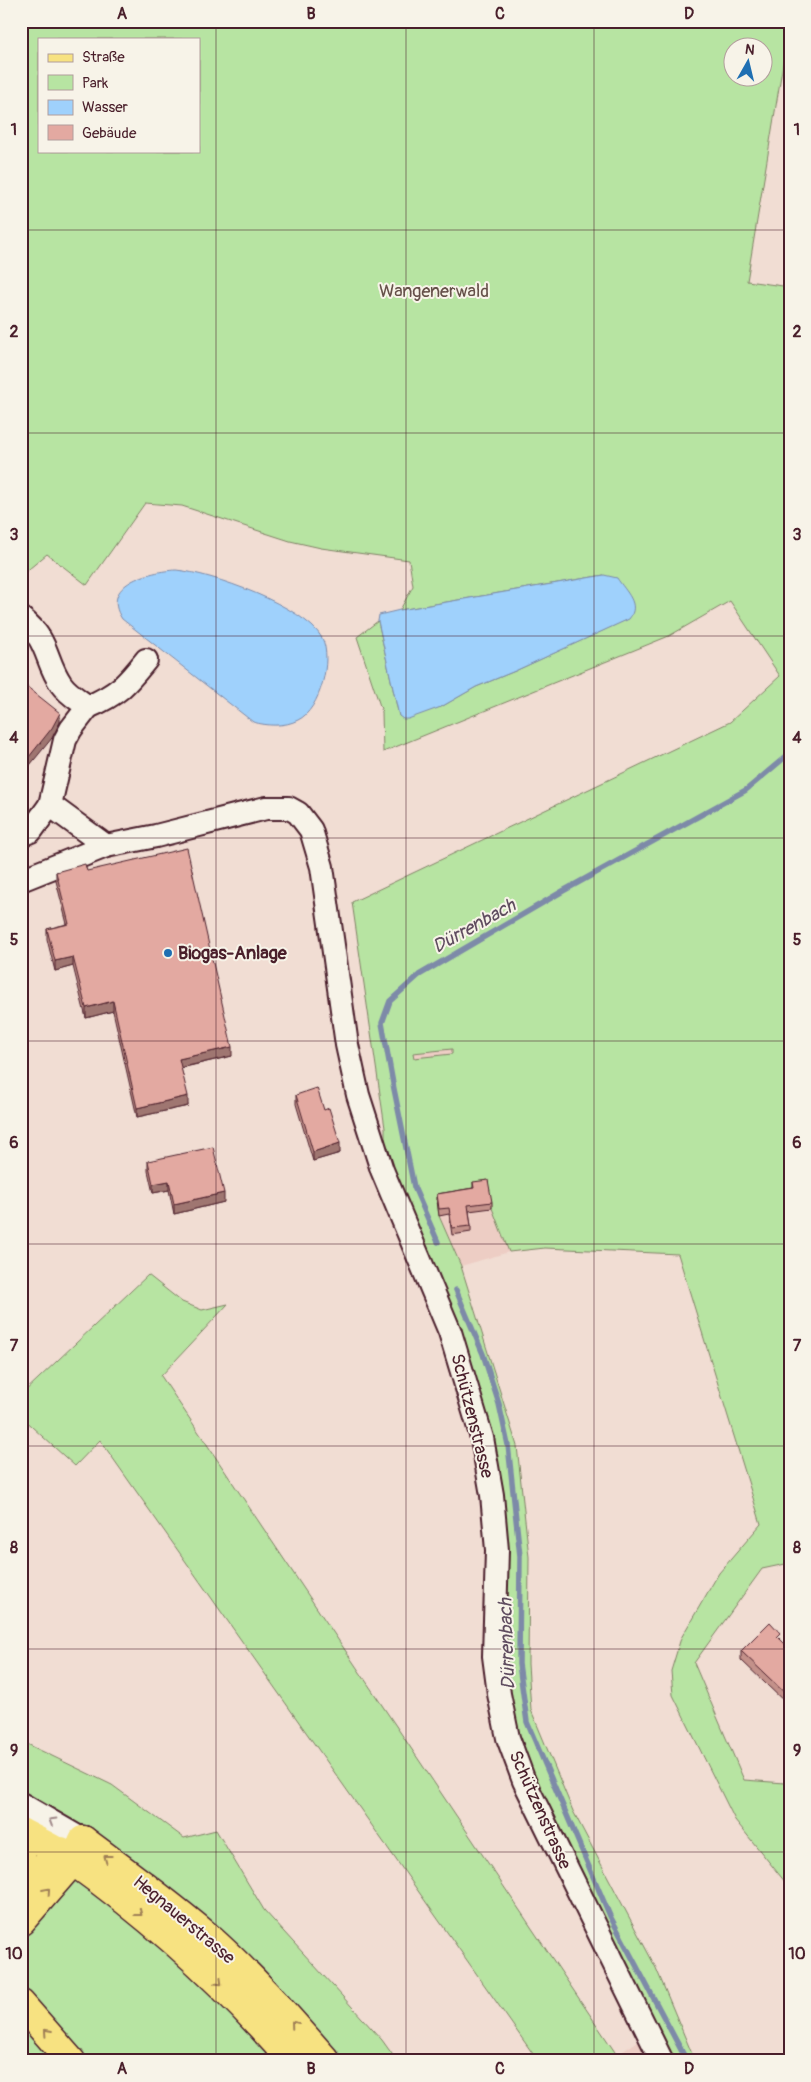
<svg xmlns="http://www.w3.org/2000/svg" width="811" height="2082" font-family="Pangolin,sans-serif">
	<style>
		.built { fill: #edcdc4 }
		.green { fill: #b7e4a2; stroke: #808266; fill-rule: evenodd }
		.water { fill: #9fd1fc; stroke: #7d8aa8 }
		.lines { fill: none; stroke-linecap: round; stroke-linejoin: round }
		.stream { stroke: #7d8aa8; stroke-width: 5.5 }
		.minor-casing { stroke: #4a1f2b; stroke-width: 26 }
		.major-casing { stroke: #4a1f2b; stroke-width: 31 }
		.highway-casing { stroke: #4a1f2b; stroke-width: 31 }
		.minor { stroke: #f7f3e8; stroke-width: 22 }
		.major { stroke: #f7e281; stroke-width: 28 }
		.highway { stroke: #f7e281; stroke-width: 28 }
		.wall { fill: #c3918a; stroke: #4a1f2b }
		.shaded-wall { fill: #9f7671; stroke: #4a1f2b }
		.building { fill: #e3a9a1; stroke: #4a1f2b }
		.oneway { stroke: #a0898a }
		.oneway2 { stroke: #a08056 }
		.grid { fill: none; stroke: #4a1f2b; stroke-width: 1; stroke-opacity: 0.55 }
		.poi-dot { fill: #1f6fb2; stroke: #f7f3e8; stroke-width: 2 }
		.labels { text-anchor: middle; dominant-baseline: central; stroke-width: 4; stroke-linejoin: round; paint-order: stroke }
		.park-label { font-size: 18px; fill: #655049; stroke: #f7f3e8 }
		.poi-label { font-size: 18px; font-weight: bold; fill: #4a1f2b; stroke: #f7f3e8; text-anchor: start }
		.street-label { font-size: 18px; fill: #4a1f2b; stroke: #f7f3e8 }
		.water-label { font-size: 19px; font-style: italic; fill: #5f4c5f; stroke: #f7f3e8 }
		.neatline { fill: none; stroke: #4a1f2b; stroke-width: 2 }
		.grid-label { font-size: 16px; text-anchor: middle; font-weight: bold; fill: #4a1f2b }
	</style>
	<rect width="100%" height="100%" fill="#f1ddd3"/>
	<filter id="ink" filterUnits="userSpaceOnUse"><feTurbulence type="fractalNoise" baseFrequency=".02" numOctaves="2"/><feDisplacementMap in="SourceGraphic" scale="10" xChannelSelector="R" yChannelSelector="G"/><feConvolveMatrix kernelMatrix="1 2 1 2 8 2 1 2 1" color-interpolation-filters="sRGB"/></filter>
	<g filter="url(#ink)">
		<g class="built">
			<path d="M 452,1048 L 488,1186 L 492,1208 L 509,1252 L 461,1266 L 439,1216 L 413,1053 Z"/>
			<path d="M 649,2034 L 662,2061 L 608,2061 Z"/>
		</g>
		<g class="green">
			<path d="M 21,21 L 790,21 L 747,281 L 790,287 L 790,1563 L 762,1569 L 694,1663 L 744,1780 L 785,1783 L 790,1792 L 790,1888 L 735,1820 L 673,1695 L 671,1671 L 681,1638 L 719,1573 L 761,1524 L 678,1254 L 545,1248 L 509,1252 L 492,1208 L 488,1186 L 437,1201 L 439,1216 L 461,1266 L 517,1446 L 529,1557 L 528,1664 L 531,1710 L 573,1811 L 656,1968 L 695,2061 L 662,2061 L 508,1738 L 482,1438 L 382,1170 L 385,1144 L 385,1128 L 352,902 L 730,722 L 780,676 L 730,601 L 669,636 L 383,752 L 382,712 L 357,637 L 378,621 L 399,716 L 441,707 L 476,687 L 515,671 L 628,619 L 604,575 L 400,610 L 413,586 L 409,560 L 321,548 L 290,541 L 182,506 L 145,503 L 87,585 L 47,554 L 23,574 L 21,572 ZM 39,39 L 199,39 L 199,151 L 39,151 ZM 734,48 L 764,48 L 764,78 L 734,78 ZM 452,1049 L 452,1054 L 414,1058 L 413,1053 Z"/>
			<path d="M 148,1275 L 182,1302 L 202,1310 L 228,1304 L 161,1376 L 621,2061 L 538,2061 L 100,1440 L 75,1466 L 21,1417 L 21,1395 Z"/>
			<path d="M 21,1741 L 112,1785 L 184,1838 L 216,1830 L 264,1910 L 382,2040 L 397,2061 L 21,2061 Z"/>
		</g>
		<g class="water">
			<path d="M 176,570 C 211,573 304,606 322,638 C 333,659 320,710 298,720 C 285,727 267,726 253,722 L 122,619 C 99,584 150,571 176,570 Z"/>
			<path d="M 604,575 L 617,578 C 626,592 641,604 629,619 L 515,671 L 476,687 L 441,707 L 408,719 L 403,719 L 399,716 L 378,621 L 379,615 L 400,610 Z"/>
		</g>
		<g class="lines">
			<g class="stream">
				<path d="M 438,1242 L 414,1187 L 394,1089 L 382,1023 L 390,1001 L 419,975 L 563,891 L 746,790 L 790,753"/>
				<path d="M 456,1290 L 483,1354 L 499,1404 L 508,1445 L 520,1556 L 519,1664 L 527,1722 L 610,1916 L 687,2061"/>
			</g>
			<defs>
				<g id="minor">
					<path d="M 21,618 C 50,641 44,659 61,684 C 68,694 79,700 88,707 C 118,694 126,685 146,660"/>
					<path d="M 88,707 L 71,729 L 65,740 L 50,805 L 106,846"/>
					<path d="M 21,835 L 31,831 L 50,805"/>
					<path d="M 21,880 L 106,846 L 156,836 L 266,808 L 289,808 L 298,813 L 311,830 L 322,867 L 347,1045 L 358,1095 L 382,1170 L 450,1332 L 482,1438 L 492,1495 L 497,1550 L 494,1656 L 499,1694 L 508,1738 L 524,1781 L 662,2061"/>
					<path d="M 21,1804 L 83,1840"/>
				</g>
				<g id="major">
					<path d="M 21,1832 C 39,1842 58,1850 74,1862 C 154,1919 228,1986 292,2061"/>
					<path d="M 83,1840 C 125,1871 167,1902 207,1936 C 250,1974 288,2017 326,2061"/>
				</g>
				<g id="highway">
					<path d="M 21,1854 L 24,1870 L 21,1890"/>
					<path d="M 21,1890 L 61,1851"/>
					<path d="M 21,1921 L 73,1861 L 83,1840"/>
					<path d="M 21,2004 L 71,2061"/>
				</g>
			</defs>
			<use href="#minor" class="minor-casing"/>
			<use href="#major" class="major-casing"/>
			<use href="#highway" class="highway-casing"/>
			<use href="#minor" class="minor"/>
			<use href="#major" class="major"/>
			<use href="#highway" class="highway"/>
		</g>
		<g class="wall">
			<path d="M 87,871 L 232,1056 L 181,1068 L 188,1106 L 137,1117 L 113,1011 L 86,1018 L 73,966 L 55,971 L 47,939 L 47,929 L 67,924 L 56,881 L 56,872 Z"/>
			<path d="M 296,1095 L 324,1110 L 340,1153 L 313,1161 L 296,1104 Z"/>
			<path d="M 148,1161 L 224,1202 L 174,1214 L 169,1190 L 153,1193 L 148,1171 Z"/>
			<path d="M 473,1182 L 492,1202 L 492,1208 L 469,1211 L 471,1226 L 471,1232 L 452,1235 L 449,1214 L 439,1216 L 437,1200 L 437,1194 L 473,1188 Z"/>
			<path d="M 780,1639 L 790,1649 L 789,1706 L 741,1660 L 741,1651 Z"/>
		</g>
		<g class="shaded-wall">
			<path d="M 60,713 L 60,722 L 52,738 L 21,776 L 21,767 Z"/>
			<path d="M 73,957 L 73,966 L 55,971 L 55,961 Z"/>
			<path d="M 113,1001 L 113,1011 L 86,1018 L 86,1008 Z"/>
			<path d="M 232,1047 L 232,1056 L 179,1068 L 179,1059 Z"/>
			<path d="M 188,1096 L 188,1106 L 137,1117 L 137,1108 Z"/>
			<path d="M 340,1143 L 340,1153 L 313,1161 L 313,1152 Z"/>
			<path d="M 169,1181 L 169,1190 L 153,1193 L 153,1184 Z"/>
			<path d="M 224,1193 L 224,1202 L 174,1214 L 174,1204 Z"/>
			<path d="M 790,1696 L 790,1705 L 789,1706 L 789,1697 Z"/>
		</g>
		<g class="building">
			<path d="M 21,682 L 60,713 L 52,728 L 21,767 Z"/>
			<path d="M 187,848 L 232,1047 L 179,1059 L 188,1096 L 137,1108 L 113,1001 L 86,1008 L 73,957 L 55,961 L 47,929 L 69,924 L 56,872 L 85,864 L 87,871 Z"/>
			<path d="M 317,1088 L 324,1110 L 329,1108 L 340,1143 L 313,1152 L 296,1095 Z"/>
			<path d="M 213,1147 L 224,1193 L 174,1204 L 169,1181 L 153,1184 L 148,1161 Z"/>
			<path d="M 488,1180 L 492,1202 L 468,1205 L 471,1226 L 452,1228 L 449,1208 L 439,1209 L 437,1194 L 474,1188 L 473,1182 Z"/>
			<path d="M 770,1622 L 780,1633 L 777,1636 L 790,1649 L 790,1696 L 789,1697 L 741,1651 Z"/>
		</g>
		<defs><path id="oneway-chevron" d="M-2-3.5L2.5 0L-2 3.5" fill="none" stroke-width="1.6" stroke-linecap="round" stroke-linejoin="round" transform="scale(1.25)"/></defs>
		<use class="oneway" href="#oneway-chevron" transform="translate(52 1821) rotate(-149)"/>
		<g class="oneway2">
			<use href="#oneway-chevron" transform="translate(107 1858) rotate(-143)"/>
			<use href="#oneway-chevron" transform="translate(47 1891) rotate(-49)"/>
			<use href="#oneway-chevron" transform="translate(139 1913) rotate(38)"/>
			<use href="#oneway-chevron" transform="translate(219 1982) rotate(44)"/>
			<use href="#oneway-chevron" transform="translate(294 2024) rotate(-130)"/>
			<use href="#oneway-chevron" transform="translate(47 2032) rotate(-132)"/>
		</g>
	</g>
	<path class="grid" d="M 216,21 L 216,2061M 406,21 L 406,2061M 594,21 L 594,2061M 21,230 L 790,230M 21,433 L 790,433M 21,636 L 790,636M 21,838 L 790,838M 21,1041 L 790,1041M 21,1244 L 790,1244M 21,1446 L 790,1446M 21,1649 L 790,1649M 21,1852 L 790,1852"/>
	<circle class="poi-dot" cx="168" cy="953" r="5"/>
	<g class="labels">
		<g class="park-label">
			<text x="434" y="291">Wangenerwald</text>
		</g>
		<g class="poi-label">
			<text x="178" y="953">Biogas-Anlage</text>
		</g>
		<g class="street-label">
			<text transform="translate(472 1416) rotate(76)">Schützenstrasse</text>
			<text transform="translate(540 1810) rotate(66)">Schützenstrasse</text>
			<text transform="translate(184 1920) rotate(40)">Hegnauerstrasse</text>
		</g>
		<g class="water-label">
			<text transform="translate(474 926) rotate(-29)">Dürrenbach</text>
			<text transform="translate(507 1644) rotate(-92)">Dürrenbach</text>
		</g>
	</g>
	<rect width="811" height="2082" fill="none" stroke="#f7f3e8" stroke-width="55"/>
	<rect x="38" y="38" width="162" height="115" fill="#f7f3e8" stroke="#b29e9c"/>
	<rect x="48" y="54" width="25" height="8" fill="#f7e281" stroke="#b29e9c"/>
	<text x="82" y="62" font-size="15" fill="#4a1f2b">Straße</text>
	<rect x="48" y="75" width="25" height="15" fill="#b7e4a2" stroke="#b29e9c"/>
	<text x="82" y="88" font-size="15" fill="#4a1f2b">Park</text>
	<rect x="48" y="100" width="25" height="15" fill="#9fd1fc" stroke="#b29e9c"/>
	<text x="82" y="112" font-size="15" fill="#4a1f2b">Wasser</text>
	<rect x="48" y="125" width="25" height="15" fill="#e3a9a1" stroke="#b29e9c"/>
	<text x="82" y="138" font-size="15" fill="#4a1f2b">Gebäude</text>
	<g transform="translate(748 62) rotate(8)"><circle r="24" fill="#f7f3e8" stroke="#b29e9c"/>
	<path d="M0-4L9 19L0 12L-9 19Z" fill="#1f6fb2"/>
	<text y="-8" font-size="14" font-weight="bold" text-anchor="middle" fill="#4a1f2b">N</text>
	</g>
	<rect x="28" y="28" width="756" height="2026" class="neatline"/>
	<g class="grid-label">
		<text x="122" y="19">A</text>
		<text x="311" y="19">B</text>
		<text x="500" y="19">C</text>
		<text x="689" y="19">D</text>
		<text x="14" y="135">1</text>
		<text x="797" y="135">1</text>
		<text x="14" y="337">2</text>
		<text x="797" y="337">2</text>
		<text x="14" y="540">3</text>
		<text x="797" y="540">3</text>
		<text x="14" y="743">4</text>
		<text x="797" y="743">4</text>
		<text x="14" y="945">5</text>
		<text x="797" y="945">5</text>
		<text x="14" y="1148">6</text>
		<text x="797" y="1148">6</text>
		<text x="14" y="1351">7</text>
		<text x="797" y="1351">7</text>
		<text x="14" y="1553">8</text>
		<text x="797" y="1553">8</text>
		<text x="14" y="1756">9</text>
		<text x="797" y="1756">9</text>
		<text x="14" y="1959">10</text>
		<text x="797" y="1959">10</text>
		<text x="122" y="2074">A</text>
		<text x="311" y="2074">B</text>
		<text x="500" y="2074">C</text>
		<text x="689" y="2074">D</text>
	</g>
</svg>
